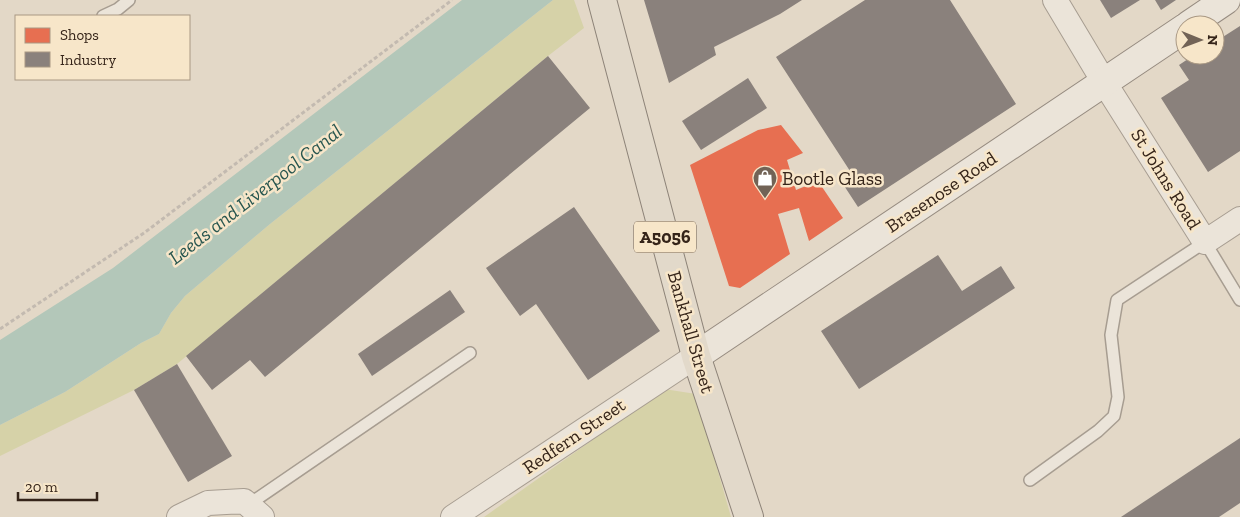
<svg xmlns="http://www.w3.org/2000/svg" width="1240" height="517" font-family="'Zilla Slab',serif">
	<style>
		.green { fill: #d6d2a8 }
		.water { fill: #b3c7b9 }
		.shops { fill: #e76f51 }
		.industry { fill: #8a817c }
		.lines { fill: none; stroke-linecap: round; stroke-linejoin: round }
		.lane-casing { stroke: #a79d91; stroke-width: 14 }
		.street-casing { stroke: #a79d91; stroke-width: 26 }
		.secondary-casing { stroke: #978c81; stroke-width: 30 }
		.primary-casing { stroke: #8d8378; stroke-width: 30 }
		.path { stroke: #c3bab0; stroke-width: 3; stroke-dasharray: 4 2.5; stroke-linecap: butt }
		.lane { stroke: #ebe4d9; stroke-width: 11 }
		.street { stroke: #ebe4d9; stroke-width: 24 }
		.secondary { stroke: #ebe4d9; stroke-width: 28 }
		.primary { stroke: #e2d9ca; stroke-width: 28 }
		.labels { text-anchor: middle; dominant-baseline: central; stroke-width: 5; stroke-linejoin: round; paint-order: stroke }
		.shield { fill: #f7e6c9; stroke: #6f5e4e; stroke-width: 1 }
		.shield-label { font-size: 18px; font-weight: bold; fill: #352419 }
		.poi-label { font-size: 19px; fill: #352419; stroke: #f7e6c9; text-anchor: start }
		.street-label { font-size: 19px; fill: #352419; stroke: #f7e6c9 }
		.water-label { font-size: 20px; font-style: italic; fill: #28564f; stroke: #f7e6c9 }
	</style>
	<rect width="100%" height="100%" fill="#e3d8c7"/>
	<g class="green">
		<path d="M 553,0 L 574,0 L 584,28 L 548,56 L 177,364 L 134,390 L 0,456 L 0,425 L 65,392 L 141,343 L 159,334 L 171,313 L 185,296 L 270,224 Z"/>
		<path d="M 664,389 L 696,394 L 731,517 L 484,517 Z"/>
	</g>
	<path class="water" d="M 462,0 L 553,0 L 270,224 L 185,296 L 171,313 L 159,334 L 141,343 L 65,392 L 0,425 L 0,340 L 113,268 Z"/>
	<path class="shops" d="M 781,125 L 803,153 L 787,160 L 796,190 L 818,181 L 843,218 L 809,241 L 799,208 L 778,214 L 790,254 L 740,288 L 729,286 L 690,165 L 758,130 Z"/>
	<g class="industry">
		<path d="M 644,0 L 802,0 L 780,14 L 714,47 L 716,55 L 669,83 Z"/>
		<path d="M 865,0 L 950,0 L 1016,104 L 858,207 L 839,178 L 850,171 L 776,57 Z"/>
		<path d="M 1100,0 L 1140,0 L 1111,18 Z"/>
		<path d="M 1155,0 L 1176,0 L 1161,10 Z"/>
		<path d="M 1240,26 L 1240,151 L 1208,172 L 1161,98 L 1189,80 L 1179,65 L 1194,55 L 1215,55 L 1215,42 Z"/>
		<path d="M 548,56 L 590,108 L 265,377 L 250,360 L 212,390 L 186,356 Z"/>
		<path d="M 748,78 L 767,108 L 701,150 L 682,121 Z"/>
		<path d="M 574,207 L 660,331 L 588,380 L 536,304 L 520,316 L 486,268 Z"/>
		<path d="M 938,255 L 962,291 L 1001,266 L 1015,288 L 859,389 L 821,331 Z"/>
		<path d="M 450,290 L 465,312 L 372,376 L 358,354 Z"/>
		<path d="M 177,364 L 232,456 L 188,482 L 134,390 Z"/>
		<path d="M 1240,438 L 1240,503 L 1219,517 L 1121,517 Z"/>
	</g>
	<g class="lines">
		<defs>
			<g id="lane">
				<path d="M 103,16 L 118,9 L 129,0"/>
				<path d="M 1030,480 L 1098,431 L 1114,416 L 1118,397 L 1111,335 L 1117,300 L 1205,242 L 1240,300"/>
				<path d="M 248,505 L 470,353"/>
			</g>
			<g id="street">
				<path d="M 1055,0 L 1104,82 L 1205,242 L 1240,219"/>
				<path d="M 179,517 L 208,503 L 244,501 L 262,517"/>
				<path d="M 453,517 L 696,356"/>
			</g>
			<g id="secondary">
				<path d="M 1189,25 L 1226,0"/>
				<path d="M 696,356 L 1185,28"/>
			</g>
			<path id="primary" d="M 602,0 L 696,356 L 749,517"/>
		</defs>
		<use href="#lane" class="lane-casing"/>
		<use href="#street" class="street-casing"/>
		<use href="#secondary" class="secondary-casing"/>
		<use href="#primary" class="primary-casing"/>
		<path class="path" d="M 0,329 L 144,233 L 452,0"/>
		<use href="#lane" class="lane"/>
		<use href="#street" class="street"/>
		<use href="#secondary" class="secondary"/>
		<use href="#primary" class="primary"/>
	</g>
	<defs>
		<symbol id="shop-pin" viewBox="-11 -11 22 30"><path d="M0 17L-7.5 6A9.5 9.5 0 1 1 7.5 6Z" fill="#726356" stroke="#f7e6c9"/><path d="M-5-2.5h2.3a2.7 3.5 0 0 1 5.4 0H5L5.5 6h-11ZM-1.5-2.5h3a1.5 2.3 0 0 0-3 0Z" fill="#fff"/></symbol>
	</defs>
	<g fill-rule="evenodd">
		<use href="#shop-pin" x="751" y="164" width="28" height="38"/>
	</g>
	<g class="labels">
		<rect class="shield" x="634" y="221.5" width="62" height="31" rx="4"/>
		<g class="shield-label">
			<text x="665" y="237">A5056</text>
		</g>
		<g class="poi-label">
			<text x="782" y="178">Bootle Glass</text>
		</g>
		<g class="street-label">
			<text transform="translate(1166 179) rotate(58)">St Johns Road</text>
			<text transform="translate(941 192) rotate(-34)">Brasenose Road</text>
			<text transform="translate(691 332) rotate(74)">Bankhall Street</text>
			<text transform="translate(574 436) rotate(-34)">Redfern Street</text>
		</g>
		<g class="water-label">
			<text transform="translate(255 194) rotate(-38)">Leeds and Liverpool Canal</text>
		</g>
	</g>
	<rect x="15" y="15" width="175" height="65" fill="#f7e6c9" stroke="#a99883"/>
	<rect x="25" y="28" width="25" height="15" fill="#e76f51" stroke="#a99883"/>
	<text x="60" y="40" font-size="15" fill="#352419">Shops</text>
	<rect x="25" y="52" width="25" height="15" fill="#8a817c" stroke="#a99883"/>
	<text x="60" y="65" font-size="15" fill="#352419">Industry</text>
	<g transform="translate(1200 40) rotate(91)"><circle r="24" fill="#f7e6c9" stroke="#a99883"/>
	<path d="M0-4L9 19L0 12L-9 19Z" fill="#726356"/>
	<text y="-8" font-size="14" font-weight="bold" text-anchor="middle" fill="#352419">N</text>
	</g>
	<path d="M18 492v8h79v-8" fill="none" stroke="#352419" stroke-width="2.5"/>
	<text x="25" y="492" font-size="15" fill="#352419" stroke="#f7e6c9" stroke-width="4" paint-order="stroke">20 m</text>
</svg>
